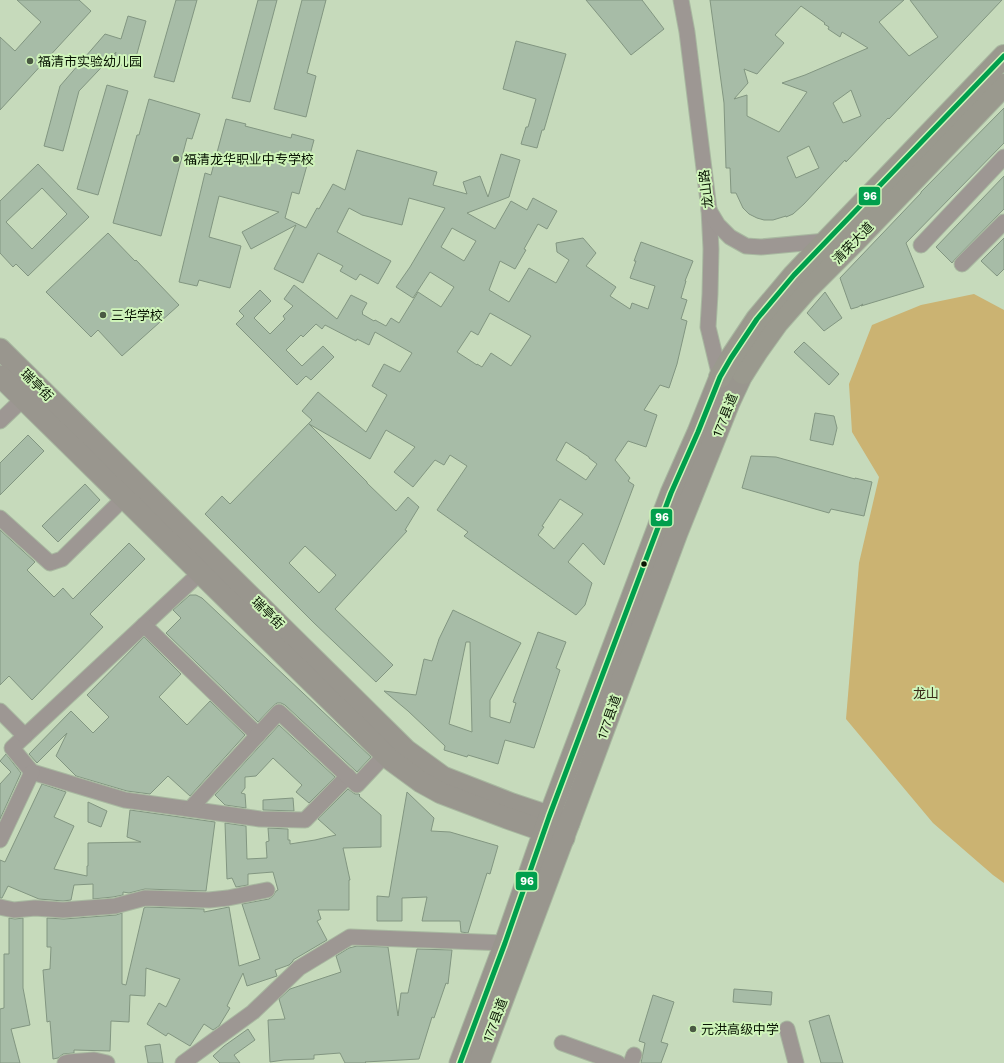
<svg xmlns="http://www.w3.org/2000/svg" width="1004" height="1063" font-family="'Work Sans','Noto Sans SC',sans-serif">
	<style>
		.forest { fill: #cbb372 }
		.building { fill: #a7bca7; stroke: #829681; fill-rule: evenodd }
		.lines { fill: none; stroke-linecap: round; stroke-linejoin: round }
		.street-casing { stroke: #a8b8a0; stroke-width: 17 }
		.secondary-casing { stroke: #a8b8a0; stroke-width: 23 }
		.primary-casing { stroke: #a8b8a0; stroke-width: 24 }
		.street { stroke: #9d9793; stroke-width: 15 }
		.secondary { stroke: #99968e; stroke-width: 21 }
		.primary { stroke: #9a998e; stroke-width: 22 }
		.bus-1-casing { stroke: #cff4ba; stroke-width: 8 }
		.bus-1 { stroke: #009f4d; stroke-width: 5 }
		.poi-dot { fill: #4a5943; stroke: #cff4ba; stroke-width: 1.5 }
		.bus-dot { fill: #081402; stroke: #cff4ba; stroke-width: 1.5 }
		.labels { text-anchor: middle; dominant-baseline: central; stroke-width: 4; stroke-linejoin: round; paint-order: stroke }
		.poi-label { font-size: 13px; fill: #081402; stroke: #cff4ba; text-anchor: start }
		.street-label { font-size: 13px; fill: #081402; stroke: #cff4ba }
		.park-label { font-size: 13px; fill: #392a17; stroke: #cff4ba }
		.line-badge { stroke: #cff4ba; stroke-width: 1.5 }
		.badge-label { font-size: 11px; text-anchor: middle; font-weight: bold; fill: #fff }
	</style>
	<rect width="100%" height="100%" fill="#c6dabb"/>
	<path class="forest" d="M 974,294 L 1004,310 L 1004,883 L 993,875 L 933,823 L 846,719 L 859,563 L 879,477 L 852,432 L 849,384 L 872,325 L 921,305 Z"/>
	<g class="building">
		<path d="M 17,0 L 79,0 L 91,11 L 0,110 L 0,37 L 15,51 L 41,22 Z"/>
		<path d="M 176,0 L 197,0 L 174,82 L 154,77 Z"/>
		<path d="M 258,0 L 277,0 L 250,102 L 232,98 Z"/>
		<path d="M 302,0 L 326,0 L 307,73 L 316,76 L 306,117 L 274,109 Z"/>
		<path d="M 586,0 L 642,0 L 664,29 L 631,55 L 606,24 Z"/>
		<path d="M 710,0 L 904,0 L 879,22 L 909,56 L 938,37 L 910,0 L 1002,0 L 889,119 L 888,118 L 846,162 L 845,160 L 804,204 L 793,214 L 786,217 L 786,216 L 773,220 L 764,220 L 757,218 L 749,214 L 743,208 L 736,193 L 731,193 L 730,168 L 726,168 L 724,103 ZM 801,6 L 825,23 L 824,24 L 829,27 L 828,29 L 840,37 L 842,32 L 868,48 L 805,75 L 782,83 L 807,92 L 779,132 L 747,116 L 747,95 L 734,99 L 748,83 L 744,69 L 757,74 L 784,43 L 775,35 ZM 851,90 L 861,116 L 843,123 L 833,103 ZM 809,146 L 819,168 L 796,178 L 787,157 Z"/>
		<path d="M 128,16 L 146,21 L 133,68 L 113,63 L 116,52 L 79,91 L 63,151 L 44,146 L 60,86 L 105,34 L 121,39 Z"/>
		<path d="M 516,41 L 566,54 L 544,130 L 542,130 L 537,148 L 521,144 L 526,127 L 528,127 L 536,99 L 503,89 Z"/>
		<path d="M 107,85 L 128,91 L 98,195 L 77,189 Z"/>
		<path d="M 149,99 L 200,114 L 192,139 L 187,138 L 161,236 L 113,223 L 137,135 L 139,135 Z"/>
		<path d="M 1004,108 L 1004,143 L 906,243 L 924,287 L 861,306 L 863,304 L 858,307 L 851,309 L 840,278 L 921,193 L 921,192 Z"/>
		<path d="M 226,119 L 246,124 L 245,126 L 291,138 L 292,134 L 314,140 L 299,194 L 292,192 L 285,218 L 306,228 L 317,208 L 319,209 L 333,184 L 345,190 L 357,150 L 437,172 L 433,185 L 467,194 L 463,182 L 480,176 L 488,197 L 501,154 L 520,160 L 509,197 L 467,213 L 495,229 L 511,201 L 527,210 L 533,198 L 557,211 L 547,229 L 538,224 L 524,249 L 526,250 L 515,269 L 500,261 L 489,290 L 509,302 L 529,268 L 556,283 L 569,260 L 557,252 L 556,243 L 583,238 L 596,253 L 586,266 L 616,287 L 610,296 L 630,309 L 632,303 L 648,309 L 655,286 L 630,278 L 636,261 L 634,261 L 641,242 L 693,261 L 685,281 L 686,281 L 681,298 L 687,300 L 681,319 L 687,321 L 677,364 L 669,388 L 660,385 L 644,410 L 657,415 L 646,447 L 628,441 L 615,460 L 630,478 L 628,481 L 634,485 L 604,565 L 583,543 L 568,562 L 592,583 L 585,605 L 576,615 L 464,536 L 468,532 L 437,510 L 467,466 L 450,455 L 444,465 L 435,460 L 413,487 L 394,472 L 415,447 L 386,430 L 370,459 L 309,424 L 367,482 L 367,483 L 396,511 L 408,497 L 419,507 L 405,530 L 407,531 L 335,609 L 393,665 L 376,682 L 314,623 L 205,514 L 222,496 L 230,504 L 312,420 L 302,411 L 318,392 L 366,432 L 387,395 L 372,386 L 384,364 L 400,372 L 412,353 L 375,332 L 369,345 L 357,339 L 356,341 L 325,325 L 322,329 L 316,324 L 303,337 L 301,335 L 286,350 L 302,366 L 323,346 L 334,357 L 311,380 L 306,376 L 297,385 L 236,324 L 244,316 L 239,311 L 260,290 L 271,301 L 254,318 L 270,334 L 285,319 L 283,316 L 293,306 L 284,299 L 294,285 L 337,319 L 351,295 L 367,303 L 362,312 L 363,313 L 362,314 L 374,321 L 375,320 L 386,326 L 391,318 L 399,323 L 418,292 L 441,307 L 454,287 L 430,272 L 413,298 L 396,287 L 410,267 L 445,208 L 409,198 L 402,225 L 362,215 L 349,208 L 337,232 L 391,261 L 378,284 L 360,274 L 356,280 L 340,271 L 343,266 L 318,253 L 303,283 L 274,269 L 296,225 L 251,249 L 242,232 L 279,212 L 219,196 L 209,237 L 241,246 L 230,288 L 199,280 L 197,286 L 179,282 L 205,173 L 211,175 ZM 452,228 L 476,241 L 464,261 L 441,247 ZM 490,313 L 531,336 L 511,366 L 491,353 L 482,367 L 477,364 L 477,365 L 457,352 L 471,331 L 478,335 ZM 566,442 L 589,457 L 589,458 L 597,464 L 586,480 L 556,460 ZM 560,499 L 583,514 L 554,549 L 538,535 L 544,527 L 542,526 ZM 305,546 L 336,575 L 319,593 L 289,563 Z"/>
		<path d="M 38,164 L 89,217 L 28,276 L 16,264 L 13,267 L 0,253 L 0,201 ZM 42,188 L 67,214 L 32,249 L 6,222 Z"/>
		<path d="M 1004,176 L 1004,209 L 956,258 L 952,263 L 936,247 Z"/>
		<path d="M 108,233 L 135,261 L 136,260 L 179,305 L 122,356 L 98,330 L 91,337 L 46,292 Z"/>
		<path d="M 1004,238 L 1004,269 L 997,276 L 981,261 Z"/>
		<path d="M 825,292 L 842,318 L 824,331 L 807,313 Z"/>
		<path d="M 804,342 L 839,374 L 829,385 L 794,352 Z"/>
		<path d="M 815,413 L 834,416 L 837,428 L 833,445 L 810,440 Z"/>
		<path d="M 28,435 L 44,451 L 0,495 L 0,463 Z"/>
		<path d="M 751,456 L 776,457 L 855,479 L 855,478 L 872,482 L 864,516 L 831,509 L 829,513 L 742,488 Z"/>
		<path d="M 85,484 L 100,500 L 58,542 L 42,526 Z"/>
		<path d="M 0,530 L 35,562 L 27,570 L 54,597 L 63,588 L 73,599 L 129,543 L 145,559 L 90,614 L 103,627 L 32,700 L 9,676 L 0,685 Z"/>
		<path d="M 190,595 L 196,595 L 202,598 L 371,757 L 357,772 L 285,705 L 281,703 L 277,703 L 273,706 L 258,722 L 166,633 L 181,618 L 173,610 Z"/>
		<path d="M 453,610 L 521,643 L 490,700 L 490,717 L 510,723 L 516,703 L 513,702 L 538,632 L 566,642 L 556,668 L 560,670 L 534,748 L 505,740 L 498,764 L 468,755 L 467,757 L 444,750 L 445,746 L 408,711 L 384,691 L 416,695 L 424,659 L 432,661 L 439,639 ZM 466,642 L 470,642 L 472,732 L 449,724 Z"/>
		<path d="M 144,637 L 181,674 L 159,697 L 187,725 L 210,701 L 245,735 L 190,796 L 168,776 L 150,794 L 127,791 L 76,776 L 56,756 L 67,733 L 37,763 L 29,754 L 71,711 L 93,733 L 109,717 L 87,695 Z"/>
		<path d="M 279,725 L 335,777 L 309,803 L 296,792 L 302,785 L 273,758 L 256,776 L 245,777 L 245,788 L 241,793 L 245,794 L 246,808 L 225,805 L 215,795 Z"/>
		<path d="M 6,754 L 21,773 L 0,819 L 0,784 L 11,772 L 0,761 Z"/>
		<path d="M 42,784 L 66,792 L 54,817 L 74,826 L 54,869 L 87,876 L 87,866 L 88,866 L 88,843 L 141,842 L 127,837 L 130,810 L 215,822 L 206,891 L 145,889 L 129,893 L 123,892 L 123,895 L 113,897 L 93,899 L 93,884 L 74,885 L 71,900 L 63,901 L 39,899 L 8,886 L 2,898 L 0,898 L 0,860 L 5,862 Z"/>
		<path d="M 348,789 L 355,794 L 359,794 L 360,795 L 359,796 L 381,815 L 381,847 L 343,848 L 350,880 L 349,880 L 349,910 L 318,910 L 321,919 L 317,921 L 327,940 L 293,960 L 293,961 L 289,965 L 275,970 L 277,976 L 247,986 L 243,973 L 227,1006 L 230,1008 L 219,1026 L 213,1030 L 204,1024 L 190,1046 L 168,1033 L 166,1036 L 147,1024 L 159,1003 L 166,1007 L 180,979 L 146,968 L 145,996 L 130,995 L 129,1022 L 111,1021 L 110,1051 L 74,1050 L 74,1053 L 63,1054 L 58,1058 L 53,1059 L 50,1021 L 47,1022 L 43,970 L 50,969 L 51,947 L 47,947 L 47,918 L 64,919 L 116,915 L 122,913 L 122,984 L 126,985 L 144,908 L 146,907 L 204,909 L 204,912 L 229,907 L 239,966 L 260,959 L 242,904 L 269,899 L 273,896 L 276,891 L 278,890 L 273,872 L 248,874 L 248,885 L 236,887 L 232,878 L 227,879 L 225,823 L 246,826 L 247,859 L 267,858 L 266,842 L 269,841 L 268,828 L 288,829 L 288,840 L 290,840 L 290,844 L 315,840 L 336,835 L 318,819 Z"/>
		<path d="M 407,792 L 434,818 L 431,831 L 450,832 L 498,846 L 490,874 L 487,873 L 468,933 L 461,932 L 460,921 L 422,921 L 427,897 L 402,898 L 402,921 L 377,921 L 377,896 L 389,897 Z"/>
		<path d="M 293,798 L 294,811 L 263,810 L 263,800 Z"/>
		<path d="M 88,802 L 107,811 L 101,827 L 88,822 Z"/>
		<path d="M 9,918 L 15,919 L 23,918 L 23,988 L 30,1025 L 11,1029 L 20,1063 L 0,1063 L 0,1009 L 4,1008 L 4,954 L 9,954 Z"/>
		<path d="M 357,946 L 388,947 L 398,1016 L 401,993 L 408,993 L 417,949 L 452,950 L 448,984 L 446,983 L 434,1018 L 432,1017 L 419,1059 L 365,1062 L 366,1063 L 345,1063 L 340,1053 L 314,1055 L 314,1059 L 284,1060 L 270,1062 L 268,1020 L 285,1019 L 279,999 L 290,989 L 341,972 L 336,956 L 349,948 Z"/>
		<path d="M 734,989 L 772,992 L 771,1005 L 733,1002 Z"/>
		<path d="M 653,995 L 674,1002 L 661,1042 L 668,1044 L 661,1063 L 641,1063 L 645,1043 L 639,1041 Z"/>
		<path d="M 829,1015 L 843,1063 L 821,1063 L 809,1021 Z"/>
		<path d="M 248,1029 L 255,1040 L 234,1055 L 240,1063 L 220,1063 L 213,1056 L 224,1046 Z"/>
		<path d="M 160,1044 L 163,1063 L 148,1063 L 145,1046 Z"/>
	</g>
	<g class="lines">
		<defs>
			<g id="street">
				<path d="M 681,0 L 687,32 L 709,209 L 711,249 L 710,294 L 708,327 L 720,377"/>
				<path d="M 709,210 L 718,225 L 730,237 L 746,246 L 761,247 L 826,241"/>
				<path d="M 921,245 L 1004,157"/>
				<path d="M 962,264 L 1004,222"/>
				<path d="M 0,421 L 23,399"/>
				<path d="M 0,518 L 50,563 L 62,559 L 124,498"/>
				<path d="M 200,573 L 12,748 L 32,772 L 125,800 L 260,819 L 305,820 L 348,776"/>
				<path d="M 144,625 L 258,735"/>
				<path d="M 0,711 L 25,736"/>
				<path d="M 190,809 L 279,712 L 357,785 L 386,754"/>
				<path d="M 0,840 L 32,772"/>
				<path d="M 0,907 L 14,910 L 35,908 L 63,910 L 115,906 L 145,898 L 209,900 L 228,898 L 267,890"/>
				<path d="M 787,1029 L 796,1063"/>
				<path d="M 562,1043 L 618,1063"/>
				<path d="M 65,1063 L 69,1062 L 94,1060 L 107,1063"/>
				<path d="M 183,1063 L 253,1012 L 299,968 L 350,937 L 505,943"/>
				<path d="M 631,1063 L 634,1055"/>
			</g>
			<g id="secondary">
				<path d="M 0,349 L 406,750 L 443,777 L 512,804 L 569,823"/>
				<path d="M 0,376 L 391,760 L 421,782 L 441,793 L 507,818 L 564,838"/>
				<path d="M 460,1063 L 505,943 L 549,817 L 671,493 L 698,432 L 720,377"/>
				<path d="M 479,1063 L 569,823 L 677,533 L 729,403 L 743,373"/>
			</g>
			<g id="primary">
				<path d="M 743,373 L 757,351 L 777,323 L 806,290 L 856,240 L 1004,85"/>
				<path d="M 720,377 L 731,358 L 757,319 L 794,275 L 1004,56"/>
			</g>
		</defs>
		<use href="#street" class="street-casing"/>
		<use href="#secondary" class="secondary-casing"/>
		<use href="#primary" class="primary-casing"/>
		<use href="#street" class="street"/>
		<use href="#secondary" class="secondary"/>
		<use href="#primary" class="primary"/>
		<defs>
			<path id="bus-1" d="M 460,1063 L 505,943 L 549,817 L 671,493 L 698,432 L 720,377 L 731,358 L 757,319 L 794,275 L 1004,56"/>
		</defs>
		<use href="#bus-1" class="bus-1-casing"/>
		<use href="#bus-1" class="bus-1"/>
	</g>
	<g class="poi-dot">
		<circle cx="30" cy="61" r="4"/>
		<circle cx="176" cy="159" r="4"/>
		<circle cx="103" cy="315" r="4"/>
		<circle cx="693" cy="1029" r="4"/>
	</g>
	<circle class="bus-dot" cx="644" cy="564" r="3.5"/>
	<g class="labels">
		<g class="poi-label">
			<text x="38" y="61">福清市实验幼儿园</text>
			<text x="184" y="159">福清龙华职业中专学校</text>
			<text x="111" y="315">三华学校</text>
			<text x="701" y="1029">元洪高级中学</text>
		</g>
		<g class="street-label">
			<text transform="translate(706 189) rotate(-97)">龙山路</text>
			<text transform="translate(853 243) rotate(-46)">清荣大道</text>
			<text transform="translate(37 385) rotate(45)">瑞亭街</text>
			<text transform="translate(725 415) rotate(-68)">177县道</text>
			<text transform="translate(268 613) rotate(45)">瑞亭街</text>
			<text transform="translate(609 717) rotate(-70)">177县道</text>
			<text transform="translate(495 1020) rotate(-69)">177县道</text>
		</g>
		<g class="park-label">
			<text x="926" y="693">龙山</text>
		</g>
	</g>
	<g class="line-badge">
		<rect x="858" y="186" width="23" height="20" rx="4" fill="#009f4d"/>
		<rect x="650" y="508" width="23" height="19" rx="4" fill="#009f4d"/>
		<rect x="515" y="871" width="23" height="20" rx="4" fill="#009f4d"/>
	</g>
	<g class="badge-label">
		<text x="870" y="200">96</text>
		<text x="662" y="521">96</text>
		<text x="527" y="885">96</text>
	</g>
</svg>
